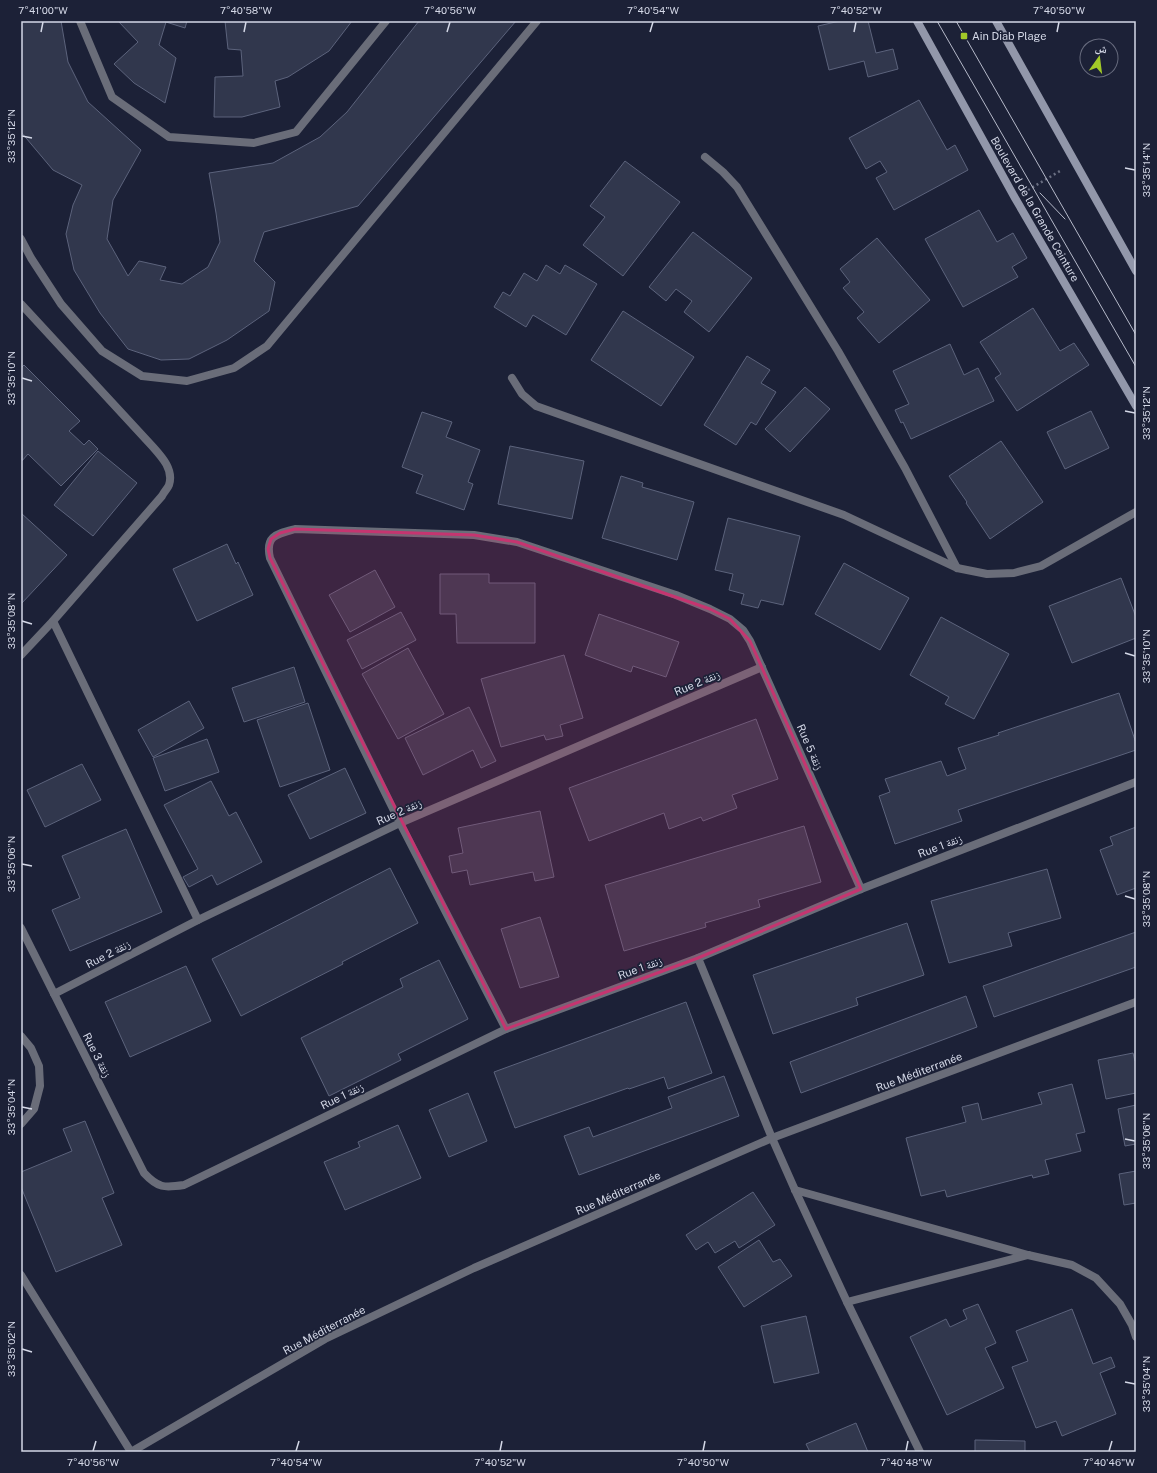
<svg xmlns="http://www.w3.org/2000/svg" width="1157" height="1473" font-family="'Public Sans','Noto Naskh Arabic',sans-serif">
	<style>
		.building { fill: #31374d; stroke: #5c637c }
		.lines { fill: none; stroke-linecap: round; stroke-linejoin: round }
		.path { stroke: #6a6f82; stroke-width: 2.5; stroke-dasharray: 2 3; stroke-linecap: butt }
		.service { stroke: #6a6d79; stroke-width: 8 }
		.minor { stroke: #6a6d79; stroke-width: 8 }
		.secondary { stroke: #9297aa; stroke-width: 8 }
		.tram { stroke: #b6baca; stroke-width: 1 }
		.marked { fill: #c53570; fill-opacity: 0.2; stroke: #c53570; stroke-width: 3; stroke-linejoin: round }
		.ticks { fill: none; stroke: #d4d8e7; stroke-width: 1.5 }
		.poi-dot { fill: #a2c928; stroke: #1c2137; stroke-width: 1.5 }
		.labels { text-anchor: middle; stroke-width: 3.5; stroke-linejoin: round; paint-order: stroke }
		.poi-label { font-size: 11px; fill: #d4d8e7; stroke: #1c2137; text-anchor: start }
		.street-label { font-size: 11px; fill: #d4d8e7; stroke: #1c2137 }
		.neatline { fill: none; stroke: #d4d8e7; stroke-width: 1.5 }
		.ticks-label { font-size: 10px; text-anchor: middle; fill: #d4d8e7 }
	</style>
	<rect width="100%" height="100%" fill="#1c2137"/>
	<g class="building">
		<path d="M21 21H61L68 62 88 102 141 150 113 200 107 239 128 276 139 261 166 267 160 280 182 284 208 267 220 242 216 213 209 173 273 163 320 137 347 112 419 21H516L358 206 264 232 254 261 275 282 269 311 227 340 189 359 161 360 128 349 100 313 74 270 66 234 73 205 82 185 53 170 21 132Z"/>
		<path d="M118 21H187L185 28 166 22 159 45 176 58 165 103 134 83 114 64 138 42Z"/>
		<path d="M225 21H352L329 51 288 77 275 81 280 107 242 117H214L215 77 243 76 241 50 228 49Z"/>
		<path d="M840 21H868L876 53 893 49 898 69 868 77 864 61 829 70 818 26Z"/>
		<path d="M919 100 947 150 955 145 968 170 894 210 876 178 887 172 880 161 866 169 849 138Z"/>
		<path d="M625 161 680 202 623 276 583 245 605 217 590 206Z"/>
		<path d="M979 210 997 242 1013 233 1027 258 1012 267 1018 277 963 307 925 239Z"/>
		<path d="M693 232 752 278 709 332 684 312 692 301 676 289 666 301 649 287Z"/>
		<path d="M877 238 930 300 879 343 857 318 864 312 843 288 850 282 840 269Z"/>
		<path d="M546 265 560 274 565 265 597 284 566 335 533 315 526 327 494 307 503 292 510 296 524 273 537 281Z"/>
		<path d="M1033 308 1060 351 1074 343 1089 365 1017 411 995 378 1001 374 980 342Z"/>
		<path d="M623 311 694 357 661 406 591 360Z"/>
		<path d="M950 344 964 375 978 368 994 401 911 439 903 422 901 423 895 410 909 404 893 371Z"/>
		<path d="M747 356 770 370 761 383 776 392 756 425 751 422 736 445 704 425Z"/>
		<path d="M24 365 80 421 69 431 84 445 89 440 98 449 61 486 28 454 21 462V368Z"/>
		<path d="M805 387 830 409 790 452 765 429Z"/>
		<path d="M1091 411 1109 448 1065 469 1047 432Z"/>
		<path d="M422 412 452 422 446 437 480 450 468 482 473 484 464 510 416 493 423 475 402 467Z"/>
		<path d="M1001 441 1043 502 990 539 966 503 967 502 949 476Z"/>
		<path d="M510 446 584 461 572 519 498 504Z"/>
		<path d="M98 451 137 483 93 536 54 505Z"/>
		<path d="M621 476 643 483 642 487 694 502 677 560 602 538Z"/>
		<path d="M21 513 67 555 21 604Z"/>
		<path d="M728 518 800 536 783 605 761 600 758 608 741 604 744 594 729 590 733 574 715 570Z"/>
		<path d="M227 544 236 564 238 562 253 595 197 621 173 569Z"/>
		<path d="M844 563 909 598 880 650 815 614Z"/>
		<path d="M375 570 395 607 350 632 329 595Z"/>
		<path d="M440 574H489V583H535V643H457L456 614H440Z"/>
		<path d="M1121 578 1136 617V638L1072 663 1049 606Z"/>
		<path d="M401 612 416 640 362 669 347 640Z"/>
		<path d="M599 614 679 642 666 677 633 666 631 672 585 655Z"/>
		<path d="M941 617 1009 654 974 719 945 704 949 697 910 675Z"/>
		<path d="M408 648 444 714 398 739 362 674Z"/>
		<path d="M564 655 583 718 560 725 563 736 546 740 544 735 501 747 481 679Z"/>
		<path d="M294 667 305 702 244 722 232 688Z"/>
		<path d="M1119 693 1136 743V750L958 810 962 821 895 844 879 796 890 792 885 779 941 761 947 776 966 769 958 748 999 735 998 733Z"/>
		<path d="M189 701 204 728 153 757 138 730Z"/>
		<path d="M308 703 330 770 280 787 257 720Z"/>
		<path d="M469 707 496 761 481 768 473 750 423 775 405 738Z"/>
		<path d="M756 719 778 779 732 795 737 808 703 821 701 817 669 829 664 813 589 841 569 788Z"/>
		<path d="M207 739 219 772 165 791 153 758Z"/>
		<path d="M82 764 101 800 45 827 27 790Z"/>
		<path d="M345 768 366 813 310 839 288 795Z"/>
		<path d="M211 781 229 816 236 812 262 862 217 885 212 875 189 887 183 877 198 869 164 805Z"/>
		<path d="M540 811 554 877 535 881 533 872 470 885 467 870 452 873 449 856 463 853 458 828Z"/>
		<path d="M804 826 821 882 758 900 760 907 705 923 706 927 624 951 605 885Z"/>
		<path d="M1136 827V888L1117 895 1100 850 1113 845 1110 837Z"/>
		<path d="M126 829 162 912 70 951 52 910 80 898 62 856Z"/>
		<path d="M390 868 418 923 342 962 343 964 241 1016 212 959Z"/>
		<path d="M1047 869 1061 918 1008 933 1012 946 949 963 931 901Z"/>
		<path d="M540 917 559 977 520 988 501 929Z"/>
		<path d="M907 923 924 975 856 998 858 1005 773 1034 753 975Z"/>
		<path d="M1136 932V967L994 1017 983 986Z"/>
		<path d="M439 960 468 1019 398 1054 401 1060 329 1096 301 1038 403 987 400 979Z"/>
		<path d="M186 966 211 1021 130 1057 105 1002Z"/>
		<path d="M966 996 977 1027 801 1093 790 1062Z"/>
		<path d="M686 1002 712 1073 668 1089 664 1077 629 1089 628 1088 515 1128 494 1072Z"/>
		<path d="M1133 1053 1135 1061H1136V1093L1106 1099 1098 1060Z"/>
		<path d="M724 1076 739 1116 579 1175 564 1136 589 1127 593 1137 672 1108 668 1097Z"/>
		<path d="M1072 1084 1085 1132 1076 1134 1081 1151 1045 1160 1049 1174 1033 1178 1032 1175 947 1197 945 1190 921 1196 906 1138 966 1122 962 1107 978 1103 982 1120 1042 1104 1038 1093Z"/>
		<path d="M468 1093 487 1141 449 1157 429 1110Z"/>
		<path d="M1136 1105V1144L1125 1146 1118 1109Z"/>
		<path d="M85 1121 114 1193 102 1198 122 1245 56 1272 21 1187V1172L72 1151 63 1129Z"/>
		<path d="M398 1125 421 1178 345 1210 324 1162 360 1147 358 1142Z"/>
		<path d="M1136 1171V1203L1124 1205 1119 1174Z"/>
		<path d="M753 1192 775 1225 739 1248 735 1241 715 1253 708 1242 696 1250 686 1235Z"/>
		<path d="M759 1240 773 1262 780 1259 792 1276 744 1307 718 1267Z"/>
		<path d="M978 1304 996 1343 985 1348 1004 1388 947 1415 910 1337 946 1319 950 1327 967 1319 963 1310Z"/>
		<path d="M1072 1309 1093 1364 1111 1357 1115 1367 1100 1373 1116 1414 1062 1436 1056 1421 1036 1428 1012 1367 1028 1361 1016 1331Z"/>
		<path d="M806 1316 819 1373 774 1383 761 1326Z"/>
		<path d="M856 1423 868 1452H810L806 1444Z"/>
		<path d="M975 1440 1025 1441V1452H975Z"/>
	</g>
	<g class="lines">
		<path class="path" d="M1028 190 1060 171"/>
		<path class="service" d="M21 239 31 258 61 304 102 351 142 376 187 381 234 368 267 346 537 21"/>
		<g class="minor">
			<path d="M80 21 112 97 169 137 254 143 296 132 386 21"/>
			<path d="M705 157 723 172 737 187 838 351 905 468 957 568"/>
			<path d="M21 304 153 447C162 457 174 470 169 485 168 488 164 492 162 496L53 621 21 655"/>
			<path d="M512 378 522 394 536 406 844 515 957 568 987 574 1014 573 1041 566 1136 512"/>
			<path d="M53 621 198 920"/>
			<path d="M21 928 144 1173C158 1188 164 1188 184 1185L506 1029 698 958 861 889 1136 782"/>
			<path d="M698 958 772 1138 795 1190 847 1302 920 1452"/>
			<path d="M54 994 198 920 400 823 762 667"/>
			<path d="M506 1029 400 823 270 558C265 536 276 534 295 529L474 535 517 542 676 595 710 609 730 619 743 630 750 641 861 889"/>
			<path d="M21 1036 31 1048 39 1066 40 1086 34 1109 21 1124"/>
			<path d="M795 1190 1028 1255 1072 1265 1096 1278 1120 1304 1132 1325 1136 1337"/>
			<path d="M21 1275 131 1452"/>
			<path d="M847 1302 1028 1255"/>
			<path d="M131 1452 325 1339 474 1268 772 1138 1136 1002"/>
		</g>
		<g class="secondary">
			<path d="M917 21 1015 198 1136 406"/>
			<path d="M996 21 1136 271"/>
		</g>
		<g class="tram">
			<path d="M937 21 1136 367"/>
			<path d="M956 21 1136 335"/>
			<path d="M1040 193 1065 219"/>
		</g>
	</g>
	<path class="marked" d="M295 529 474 535 517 542 710 609 730 619 750 641 861 889 698 958 506 1029 270 558 268 549 271 539 280 533Z"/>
	<path class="ticks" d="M41 32 43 22M244 32 246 22M447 32 450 22M650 32 653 22M854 32 856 22M1057 32 1059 22M22 136 32 138M1125 168 1135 170M22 378 32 381M1125 411 1135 413M22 621 32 624M1125 653 1135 656M22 864 32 866M1125 896 1135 899M22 1107 32 1109M1125 1139 1135 1141M22 1349 32 1352M1125 1382 1135 1384M93 1451 96 1441M296 1451 299 1441M500 1451 502 1441M703 1451 705 1441M906 1451 908 1441M1109 1451 1112 1441"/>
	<rect class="poi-dot" x="960" y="32" width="8" height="8" rx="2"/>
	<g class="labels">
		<g class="poi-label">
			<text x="972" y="40">Ain Diab Plage</text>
		</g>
		<g class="street-label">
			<text transform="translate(1035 209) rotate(60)" y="4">Boulevard de la Grande Ceinture</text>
			<text transform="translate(697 683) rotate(-23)" y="4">Rue 2 زنقة</text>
			<text transform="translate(810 747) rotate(66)" y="4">Rue 5 زنقة</text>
			<text transform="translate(399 812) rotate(-24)" y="4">Rue 2 زنقة</text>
			<text transform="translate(940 846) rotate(-21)" y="4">Rue 1 زنقة</text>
			<text transform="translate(108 954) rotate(-27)" y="4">Rue 2 زنقة</text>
			<text transform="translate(640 968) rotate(-20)" y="4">Rue 1 زنقة</text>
			<text transform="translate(97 1055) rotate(63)" y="4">Rue 3 زنقة</text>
			<text transform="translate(919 1072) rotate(-21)" y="4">Rue Méditerranée</text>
			<text transform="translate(342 1096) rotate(-26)" y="4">Rue 1 زنقة</text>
			<text transform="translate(618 1193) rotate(-24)" y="4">Rue Méditerranée</text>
			<text transform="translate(324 1330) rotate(-28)" y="4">Rue Méditerranée</text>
		</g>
	</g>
	<rect width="1157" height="1473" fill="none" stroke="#1c2137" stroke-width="44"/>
	<g transform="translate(1099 58) rotate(14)"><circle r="19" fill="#1c2137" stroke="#666a7d"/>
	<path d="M0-3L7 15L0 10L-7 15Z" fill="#a2c928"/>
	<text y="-6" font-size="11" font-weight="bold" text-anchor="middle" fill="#d4d8e7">ش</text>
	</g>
	<rect x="22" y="22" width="1113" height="1429" class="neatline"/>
	<g class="ticks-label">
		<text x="43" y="14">7°41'00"W</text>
		<text x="246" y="14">7°40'58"W</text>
		<text x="450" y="14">7°40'56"W</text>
		<text x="653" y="14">7°40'54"W</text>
		<text x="856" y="14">7°40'52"W</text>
		<text x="1059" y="14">7°40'50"W</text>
		<text transform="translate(11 136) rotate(-90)" y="4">33°35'12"N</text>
		<text transform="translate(1146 170) rotate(-90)" y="4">33°35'14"N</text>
		<text transform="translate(11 378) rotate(-90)" y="4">33°35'10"N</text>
		<text transform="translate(1146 413) rotate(-90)" y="4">33°35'12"N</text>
		<text transform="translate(11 621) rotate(-90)" y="4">33°35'08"N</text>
		<text transform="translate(1146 656) rotate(-90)" y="4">33°35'10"N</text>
		<text transform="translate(11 864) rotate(-90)" y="4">33°35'06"N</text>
		<text transform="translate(1146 899) rotate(-90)" y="4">33°35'08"N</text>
		<text transform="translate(11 1107) rotate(-90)" y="4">33°35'04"N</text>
		<text transform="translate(1146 1141) rotate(-90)" y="4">33°35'06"N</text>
		<text transform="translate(11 1349) rotate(-90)" y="4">33°35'02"N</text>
		<text transform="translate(1146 1384) rotate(-90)" y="4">33°35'04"N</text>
		<text x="93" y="1466">7°40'56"W</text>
		<text x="296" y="1466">7°40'54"W</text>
		<text x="500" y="1466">7°40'52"W</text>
		<text x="703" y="1466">7°40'50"W</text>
		<text x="906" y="1466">7°40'48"W</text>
		<text x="1109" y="1466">7°40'46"W</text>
	</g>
</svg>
